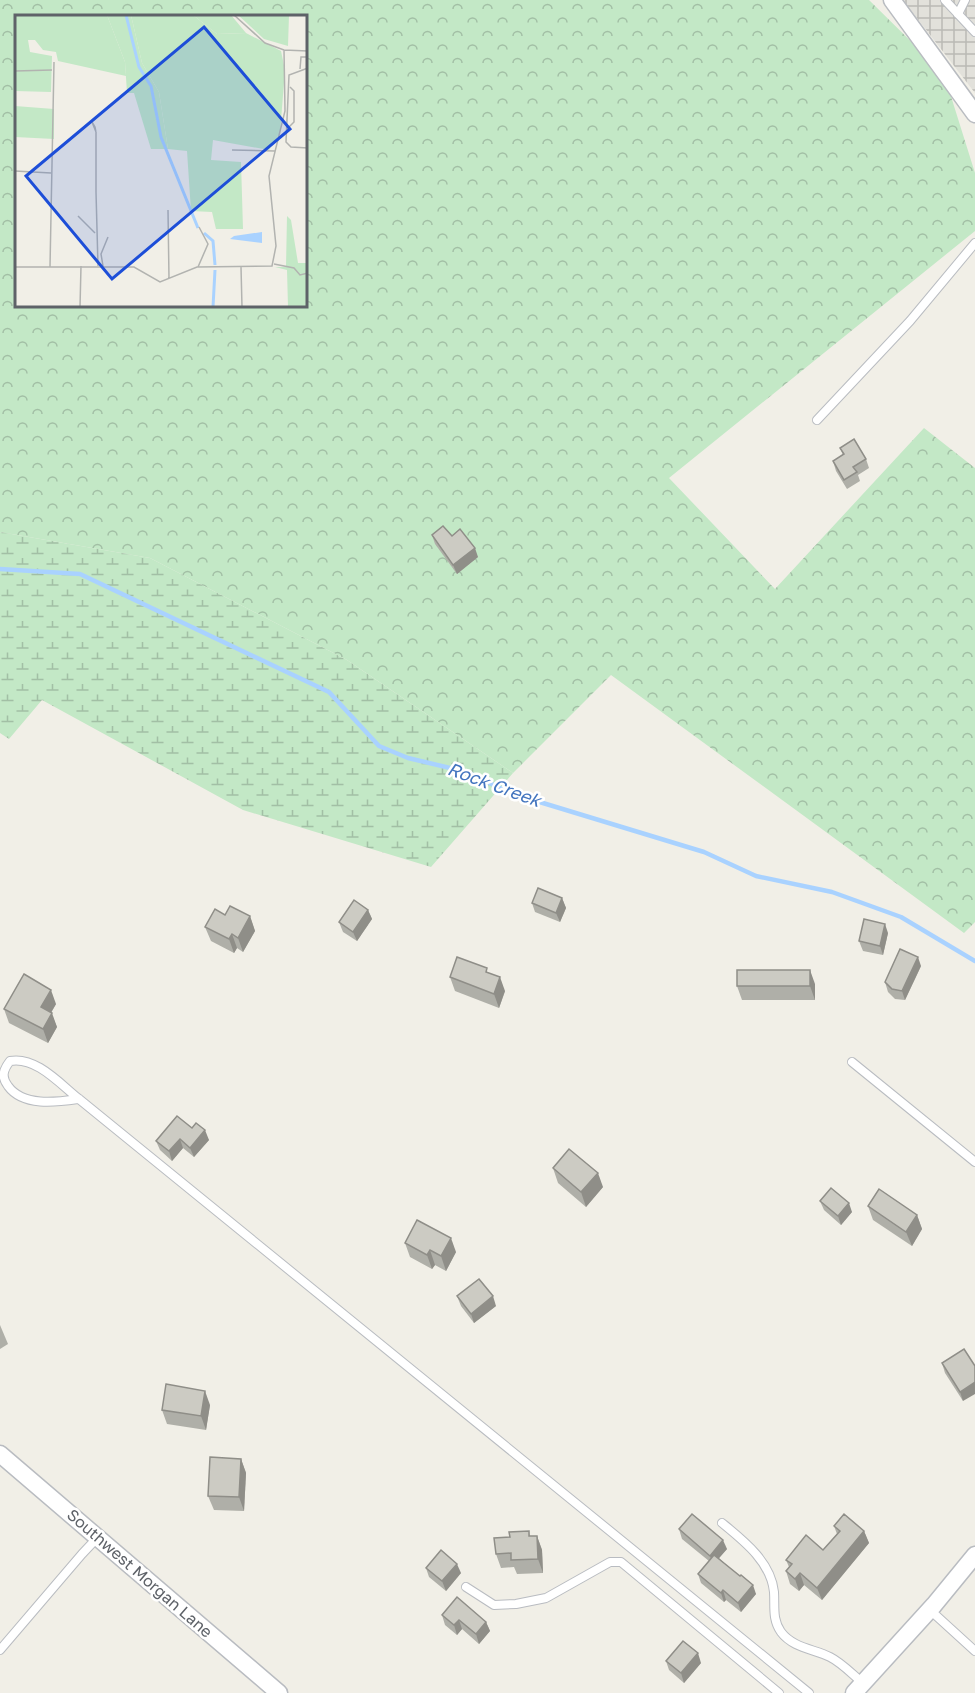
<svg xmlns="http://www.w3.org/2000/svg" width="975" height="1693" font-family="'Golos Text',sans-serif">
	<style>
		.industrial { fill: url(#industrial-grid) }
		.forest { fill: url(#forest-crowns); fill-rule: evenodd }
		.wetland { fill: url(#wetland-marsh) }
		.lines { fill: none; stroke-linecap: round; stroke-linejoin: round }
		.stream { stroke: #a9d2ff; stroke-width: 4.5 }
		.lane-casing { stroke: #b9bcc1; stroke-width: 10 }
		.street-casing { stroke: #b9bcc1; stroke-width: 19 }
		.lane { stroke: #fff; stroke-width: 8 }
		.street { stroke: #fff; stroke-width: 16 }
		.wall { fill: #afafa8 }
		.shaded-wall { fill: #8f8e88 }
		.building { fill: #cccbc3; stroke: #8f8e88; stroke-width: 1.5 }
		.labels { text-anchor: middle; stroke-width: 5; stroke-linejoin: round; paint-order: stroke }
		.street-label { font-size: 16px; fill: #5e6268; stroke: #fff }
		.water-label { font-size: 18px; font-style: italic; fill: #4375bf; stroke: #fff }
		.inset-river { fill: none; stroke: #a9d2ff; stroke-width: 3 }
		.inset-road { fill: none; stroke: #b2b3b0; stroke-width: 1.5 }
		.view { fill: #1d4ed8; fill-opacity: 0.15; stroke: #1d4ed8; stroke-width: 3 }
		.inset-edge { fill: none; stroke: #5e6268; stroke-width: 3 }
	</style>
	<defs>
		<pattern id="industrial-grid" width="8" height="8" patternUnits="userSpaceOnUse" patternTransform="scale(1.5)"><rect width="8" height="8" fill="#e2e1db"/><path d="M0 4h8M4 0v8" fill="none" stroke="#babab5"/></pattern>
		<pattern id="forest-crowns" width="20" height="18" patternUnits="userSpaceOnUse" patternTransform="scale(1.5)"><rect width="20" height="18" fill="#c3e8c6"/><path d="M2 6a3 3 0 1 1 6 0M12 15a3 3 0 1 1 6 0" fill="none" stroke="#a2bfa5"/></pattern>
		<pattern id="wetland-marsh" width="20" height="14" patternUnits="userSpaceOnUse" patternTransform="scale(1.5)"><rect width="20" height="14" fill="#c3e8c6"/><path d="M1 5h8M5 5V1M11 12h8M15 12V8" fill="none" stroke="#a2bfa5"/></pattern>
	</defs>
	<rect width="100%" height="100%" fill="#f1efe7"/>
	<path class="industrial" d="M903 0H975V93Z"/>
	<path class="forest" d="M0 0H869L944 74 975 173V231L669 478 775 589 924 428 975 468V922L964 933 611 675 513 773 347 660 150 558 0 532ZM16 16H306V306H16Z"/>
	<path class="wetland" d="M0 532 150 558 347 660 513 773 431 867 243 810 42 700 9 739 0 733Z"/>
	<g class="lines">
		<path class="stream" d="M0 569 80 574 329 692 379 746 408 758 467 772 510 793 704 852 756 876 832 892 901 917 975 961"/>
		<g class="lane-casing">
			<g id="lane">
				<path d="M945 0 975 32"/>
				<path d="M958 14 965 0"/>
				<path d="M817 420 910 321 975 243"/>
				<path d="M852 1062 975 1162"/>
				<path d="M79 1099C57 1102 23 1107 8 1086 1 1077 3 1070 10 1061 36 1056 60 1084 79 1099L809 1693"/>
				<path d="M722 1523C744 1541 771 1562 774 1592 775 1607 772 1619 781 1632 793 1648 814 1649 830 1657 842 1663 853 1675 863 1683"/>
				<path d="M466 1587 494 1605 516 1604 546 1598 610 1562H621L779 1693"/>
				<path d="M930 1610 975 1651"/>
				<path d="M0 1650 82 1554 98 1537"/>
			</g>
		</g>
		<g class="street-casing">
			<g id="street">
				<path d="M892 0 975 114"/>
				<path d="M0 1454 279 1693"/>
				<path d="M854 1693 934 1605 975 1555"/>
			</g>
		</g>
		<use href="#lane" class="lane"/>
		<use href="#street" class="street"/>
	</g>
	<g class="wall">
		<path d="M840 448 866 459 869 468 858 475 860 481 847 489 836 471 833 461 843 455Z"/>
		<path d="M432 535 452 536 478 557 457 574 435 544Z"/>
		<path d="M562 898 566 908 560 922 535 912 532 903Z"/>
		<path d="M368 910 372 919 357 941 343 932 339 922Z"/>
		<path d="M225 915 250 916 255 931 243 952 237 948 234 953 211 941 205 927Z"/>
		<path d="M888 933 883 955 863 951 859 941Z"/>
		<path d="M921 966 905 1000 895 999 888 992 885 982Z"/>
		<path d="M450 977 505 991 499 1008 455 991Z"/>
		<path d="M815 984V1000H742L737 986Z"/>
		<path d="M56 1004 51 1013 57 1027 48 1043 9 1023 4 1009Z"/>
		<path d="M192 1128 209 1140 194 1157 183 1148 172 1161 160 1150 156 1141Z"/>
		<path d="M553 1168 603 1187 586 1207 558 1183Z"/>
		<path d="M820 1201 852 1212 841 1225 824 1210Z"/>
		<path d="M868 1206 917 1215 922 1229 912 1246 873 1220Z"/>
		<path d="M405 1243 456 1252 446 1271 435 1265 432 1269 410 1257Z"/>
		<path d="M457 1296 496 1306 474 1323 461 1306Z"/>
		<path d="M0 1325 8 1344 0 1349Z"/>
		<path d="M964 1349 963 1401 945 1373 942 1363Z"/>
		<path d="M210 1405 206 1430 167 1424 162 1410Z"/>
		<path d="M241 1459 246 1473 244 1511 214 1510 208 1496Z"/>
		<path d="M834 1526 864 1531 869 1543 822 1600 804 1585 799 1591 790 1584 786 1571 789 1567 786 1560 823 1550 837 1534Z"/>
		<path d="M679 1529 727 1549 719 1558 756 1594 741 1612 726 1600 724 1602 701 1583 698 1574 709 1561 682 1539Z"/>
		<path d="M529 1531 530 1536H537L542 1550 543 1573 517 1574 514 1567 501 1568 496 1554 510 1537Z"/>
		<path d="M426 1568 461 1573 446 1591 429 1577Z"/>
		<path d="M442 1615 486 1622 490 1631 479 1644 462 1629 457 1635 445 1625Z"/>
		<path d="M666 1661 701 1663 684 1683 669 1670Z"/>
	</g>
	<g class="shaded-wall">
		<path d="M475 548 478 557 457 574 453 565Z"/>
		<path d="M562 898 566 908 560 922 556 913Z"/>
		<path d="M368 910 372 919 357 941 353 932Z"/>
		<path d="M250 916 255 931 243 952 238 938Z"/>
		<path d="M885 924 888 933 883 955 880 946Z"/>
		<path d="M232 934 237 948 234 953 229 939Z"/>
		<path d="M918 957 921 966 905 1000 902 991Z"/>
		<path d="M810 970 815 984V1000L810 986Z"/>
		<path d="M500 977 505 991 499 1008 494 994Z"/>
		<path d="M51 990 56 1004 46 1021 41 1007Z"/>
		<path d="M52 1013 57 1027 48 1043 43 1029Z"/>
		<path d="M205 1130 209 1140 194 1157 190 1148Z"/>
		<path d="M180 1139 183 1148 172 1161 169 1151Z"/>
		<path d="M598 1173 603 1187 586 1207 581 1192Z"/>
		<path d="M849 1203 852 1212 841 1225 838 1216Z"/>
		<path d="M917 1215 922 1229 912 1246 906 1232Z"/>
		<path d="M451 1238 456 1252 446 1271 441 1256Z"/>
		<path d="M430 1250 435 1265 432 1269 427 1255Z"/>
		<path d="M493 1296 496 1306 474 1323 471 1314Z"/>
		<path d="M975 1382V1394L963 1401 960 1392Z"/>
		<path d="M205 1391 210 1405 206 1430 201 1416Z"/>
		<path d="M241 1459 246 1473 244 1511 239 1497Z"/>
		<path d="M864 1531 869 1543 822 1600 817 1588Z"/>
		<path d="M537 1536 542 1550 543 1573 538 1559Z"/>
		<path d="M723 1540 727 1549 713 1565 710 1556Z"/>
		<path d="M457 1564 461 1573 446 1591 442 1581Z"/>
		<path d="M800 1573 804 1585 799 1591 795 1579Z"/>
		<path d="M753 1585 756 1594 741 1612 738 1603Z"/>
		<path d="M723 1590 726 1600 724 1602 721 1593Z"/>
		<path d="M459 1620 462 1629 457 1635 454 1625Z"/>
		<path d="M486 1622 490 1631 479 1644 476 1634Z"/>
		<path d="M698 1653 701 1663 684 1683 681 1673Z"/>
	</g>
	<g class="building">
		<path d="M854 439 866 459 853 467 857 472 844 480 833 461 844 454 840 448Z"/>
		<path d="M443 526 452 536 460 529 475 548 453 565 432 535Z"/>
		<path d="M538 888 562 898 556 913 532 903Z"/>
		<path d="M354 900 368 910 353 932 339 922Z"/>
		<path d="M230 906 250 916 238 938 232 934 229 939 205 927 215 909 225 915Z"/>
		<path d="M864 919 885 924 880 946 859 941Z"/>
		<path d="M900 949 918 957 902 991 892 989 885 982Z"/>
		<path d="M457 957 487 968 486 972 500 977 494 994 450 977Z"/>
		<rect x="737" y="970" width="73" height="16"/>
		<path d="M24 974 51 990 41 1007 52 1013 43 1029 4 1009Z"/>
		<path d="M177 1116 192 1128 196 1123 205 1130 190 1148 180 1139 169 1151 156 1141Z"/>
		<path d="M569 1149 598 1173 581 1192 553 1168Z"/>
		<path d="M831 1188 849 1203 838 1216 820 1201Z"/>
		<path d="M879 1189 917 1215 906 1232 868 1206Z"/>
		<path d="M417 1220 451 1238 441 1256 430 1250 427 1255 405 1243Z"/>
		<path d="M479 1279 493 1296 471 1314 457 1296Z"/>
		<path d="M964 1349 975 1366V1382L960 1392 942 1363Z"/>
		<path d="M166 1384 205 1391 201 1416 162 1410Z"/>
		<path d="M210 1457 241 1459 239 1497 208 1496Z"/>
		<path d="M692 1514 723 1540 710 1556 679 1529Z"/>
		<path d="M844 1514 864 1531 817 1588 800 1573 795 1579 786 1571 792 1564 786 1560 806 1535 823 1550 840 1531 834 1526Z"/>
		<path d="M529 1531V1536H537L538 1559 511 1560V1553L496 1554 494 1538 510 1537 509 1532Z"/>
		<path d="M441 1550 457 1564 442 1581 426 1568Z"/>
		<path d="M714 1555 740 1576 741 1575 753 1585 738 1603 723 1590 721 1593 698 1574Z"/>
		<path d="M457 1597 486 1622 476 1634 459 1620 454 1625 442 1615Z"/>
		<path d="M683 1641 698 1653 681 1673 666 1661Z"/>
	</g>
	<g class="labels">
		<g class="street-label">
			<text transform="translate(140 1573) rotate(41)" y="6">Southwest Morgan Lane</text>
		</g>
		<g class="water-label">
			<text transform="translate(494 785) rotate(20)" y="6">Rock Creek</text>
		</g>
	</g>
	<g transform="translate(15 15)">
		<rect width="292" height="292" fill="#f1efe7"/>
		<path d="M178 0H216L231 18 202 19Z" fill="#c3e8c6"/>
		<path d="M0 0H92L110 47 111 61 43 46 41 37 28 35 20 25H13L15 37 37 41 36 77 0 76ZM116 0H178L202 19 231 18 266 36 270 55 265 118 254 135 198 125 196 145 226 147 228 214H201L197 197 176 196 172 136 153 134 144 77 127 48ZM223 0H274L273 31 249 24ZM0 91 39 94V124L0 122ZM272 201 276 205 283 248H292V292L271 252Z" fill="#c3e8c6"/>
		<path d="M92 0H116L127 48 144 77 153 134H136L119 78H112L110 47Z" fill="#c3e8c6"/>
		<path d="M260 252H292V292H273L272 255Z" fill="#c3e8c6"/>
		<path d="M247 217V228L215 224 219 221Z" fill="#a9d2ff"/>
		<path class="inset-river" d="M111 0 124 52 136 71 146 122 183 213M189 218 198 226 200 250M198 292 200 255"/>
		<path class="inset-road" d="M219 0 250 28 269 35 293 36M293 53 274 60 271 127 276 132 293 133M285 54 286 42H293M0 56 37 55M272 114 279 107V76L275 72M81 117 77 107 80 112 81 117V177L83 251M217 135 260 136M0 156 36 158M153 195 154 264M63 201 80 218M259 249 279 253 285 260 293 258M88 251 86 239 93 222M0 252H119L145 267 182 252 257 251 261 231 254 161 270 96 269 35M35 252 39 47M183 252 193 229 184 212M226 252 227 292M65 292 66 251"/>
		<path class="view" d="M189 12 275 114 97 264 11 161Z"/>
		<rect width="292" height="292" class="inset-edge"/>
	</g>
</svg>
